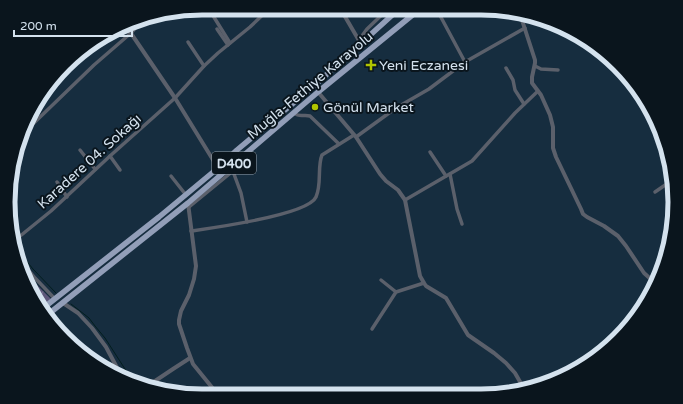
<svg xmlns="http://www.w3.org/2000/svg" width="683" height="404" font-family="'Varela Round',sans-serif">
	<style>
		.forest { fill: url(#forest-crowns) }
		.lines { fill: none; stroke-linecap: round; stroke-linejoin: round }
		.stream { stroke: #021e1e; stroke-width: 1 }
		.minor { stroke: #5b606b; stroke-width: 3.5 }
		.tertiary { stroke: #5b606b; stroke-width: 4 }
		.trunk { stroke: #929eb8; stroke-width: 5.5 }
		.poi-dot { fill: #b1c500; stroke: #0a151d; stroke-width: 1.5 }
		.labels { text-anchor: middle; stroke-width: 4; stroke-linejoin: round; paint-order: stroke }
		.shield { fill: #0a151d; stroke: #97a4af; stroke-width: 1 }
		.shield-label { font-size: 13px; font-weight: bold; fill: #d4e2ee }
		.poi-label { font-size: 14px; fill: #d4e2ee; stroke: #0a151d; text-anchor: start }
		.street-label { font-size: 14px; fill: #d4e2ee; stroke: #0a151d }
		.rim { fill: none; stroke: #d4e2ee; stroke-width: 5 }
	</style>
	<defs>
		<pattern id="forest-crowns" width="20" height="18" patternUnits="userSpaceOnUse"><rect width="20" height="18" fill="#5d577a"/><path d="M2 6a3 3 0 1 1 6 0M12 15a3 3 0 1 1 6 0" fill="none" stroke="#736f8d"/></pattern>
	</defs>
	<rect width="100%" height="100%" fill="#162d3f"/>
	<path class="forest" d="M35 283 51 299 41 307 29 284Z"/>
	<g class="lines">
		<g class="stream">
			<path d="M15 247 33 269 56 293"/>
			<path d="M71 304 89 318 95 326 105 338 125 369 138 385"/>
		</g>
		<g class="minor">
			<path d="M436 8 465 62"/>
			<path d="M212 14 230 43"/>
			<path d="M217 29 228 45"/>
			<path d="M359 40 367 29 389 8"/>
			<path d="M188 42 204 66"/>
			<path d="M535 66 541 69 558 70"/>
			<path d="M506 68 513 80 515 90 524 104"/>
			<path d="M633 93 636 87"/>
			<path d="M294 113C300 118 303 114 310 116L339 144"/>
			<path d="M22 134 36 121 94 65 131 33 145 17"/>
			<path d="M356 137 396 108 429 89 465 62 525 28"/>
			<path d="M80 150 95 169"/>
			<path d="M430 152 446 176"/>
			<path d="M110 156 120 170"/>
			<path d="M231 166 241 193 247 222"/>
			<path d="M450 174 457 209 462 224"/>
			<path d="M171 176 186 195"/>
			<path d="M57 182 67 197"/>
			<path d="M655 192 671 181"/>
			<path d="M405 200 472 161 515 113 538 91"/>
			<path d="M189 207 233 171"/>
			<path d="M191 231C212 228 308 215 316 197 322 184 317 167 322 155L354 135"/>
			<path d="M14 241 51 211 110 156 175 98 204 66 218 53 250 27 270 8"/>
			<path d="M17 256 35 278 55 299"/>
			<path d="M381 280 396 292"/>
			<path d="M372 329 396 292 424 283"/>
		</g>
		<g class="tertiary">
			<path d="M340 8 361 44"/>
			<path d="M520 14 535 60V63L532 77V83L541 95 550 115 553 127V148L556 157 581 209 583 214 587 217 604 226 618 236 626 246 644 273 654 282"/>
			<path d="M126 26 175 98 218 168"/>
			<path d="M318 92 356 137 380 174 386 181 398 190 405 200 420 276 424 283 426 286 446 298 468 335 494 353 506 363 515 373 523 387"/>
			<path d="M188 203 196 266 194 279 189 295 181 311 179 320V324L187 348 193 364 219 396"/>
			<path d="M63 303 78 313 92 328 106 347 122 377"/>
			<path d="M146 387 173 369 190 358"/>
		</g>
		<g class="trunk">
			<path d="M42 309 159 217 218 168 237 150 315 85 400 8"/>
			<path d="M46 316 188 203 318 92 421 8"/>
		</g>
	</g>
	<g class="poi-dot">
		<path d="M369 59h4v4h4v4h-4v4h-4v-4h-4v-4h4z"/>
		<circle cx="315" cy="107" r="4"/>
	</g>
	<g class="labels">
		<rect class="shield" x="212" y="152" width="44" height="22" rx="3"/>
		<g class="shield-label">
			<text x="234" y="168">D400</text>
		</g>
		<g class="poi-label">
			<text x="379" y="70">Yeni Eczanesi</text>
			<text x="323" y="112">Gönül Market</text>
		</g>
		<g class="street-label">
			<text transform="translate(310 85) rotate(-40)" y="5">Muğla-Fethiye Karayolu</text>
			<text transform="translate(89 161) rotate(-42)" y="5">Karadere 04. Sokağı</text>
		</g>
	</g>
	<path d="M0 0H683V404H0ZM202 15H481A187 187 0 0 1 668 202V202A187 187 0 0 1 481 389H202A187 187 0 0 1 15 202V202A187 187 0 0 1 202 15Z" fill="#0a151d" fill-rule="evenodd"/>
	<path class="rim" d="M202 15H481A187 187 0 0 1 668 202V202A187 187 0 0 1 481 389H202A187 187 0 0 1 15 202V202A187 187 0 0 1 202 15Z"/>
	<path d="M14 30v6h118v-6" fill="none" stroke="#d4e2ee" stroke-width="2"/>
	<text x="20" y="30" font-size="12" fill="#d4e2ee" stroke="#0a151d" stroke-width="3" paint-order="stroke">200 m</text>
</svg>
